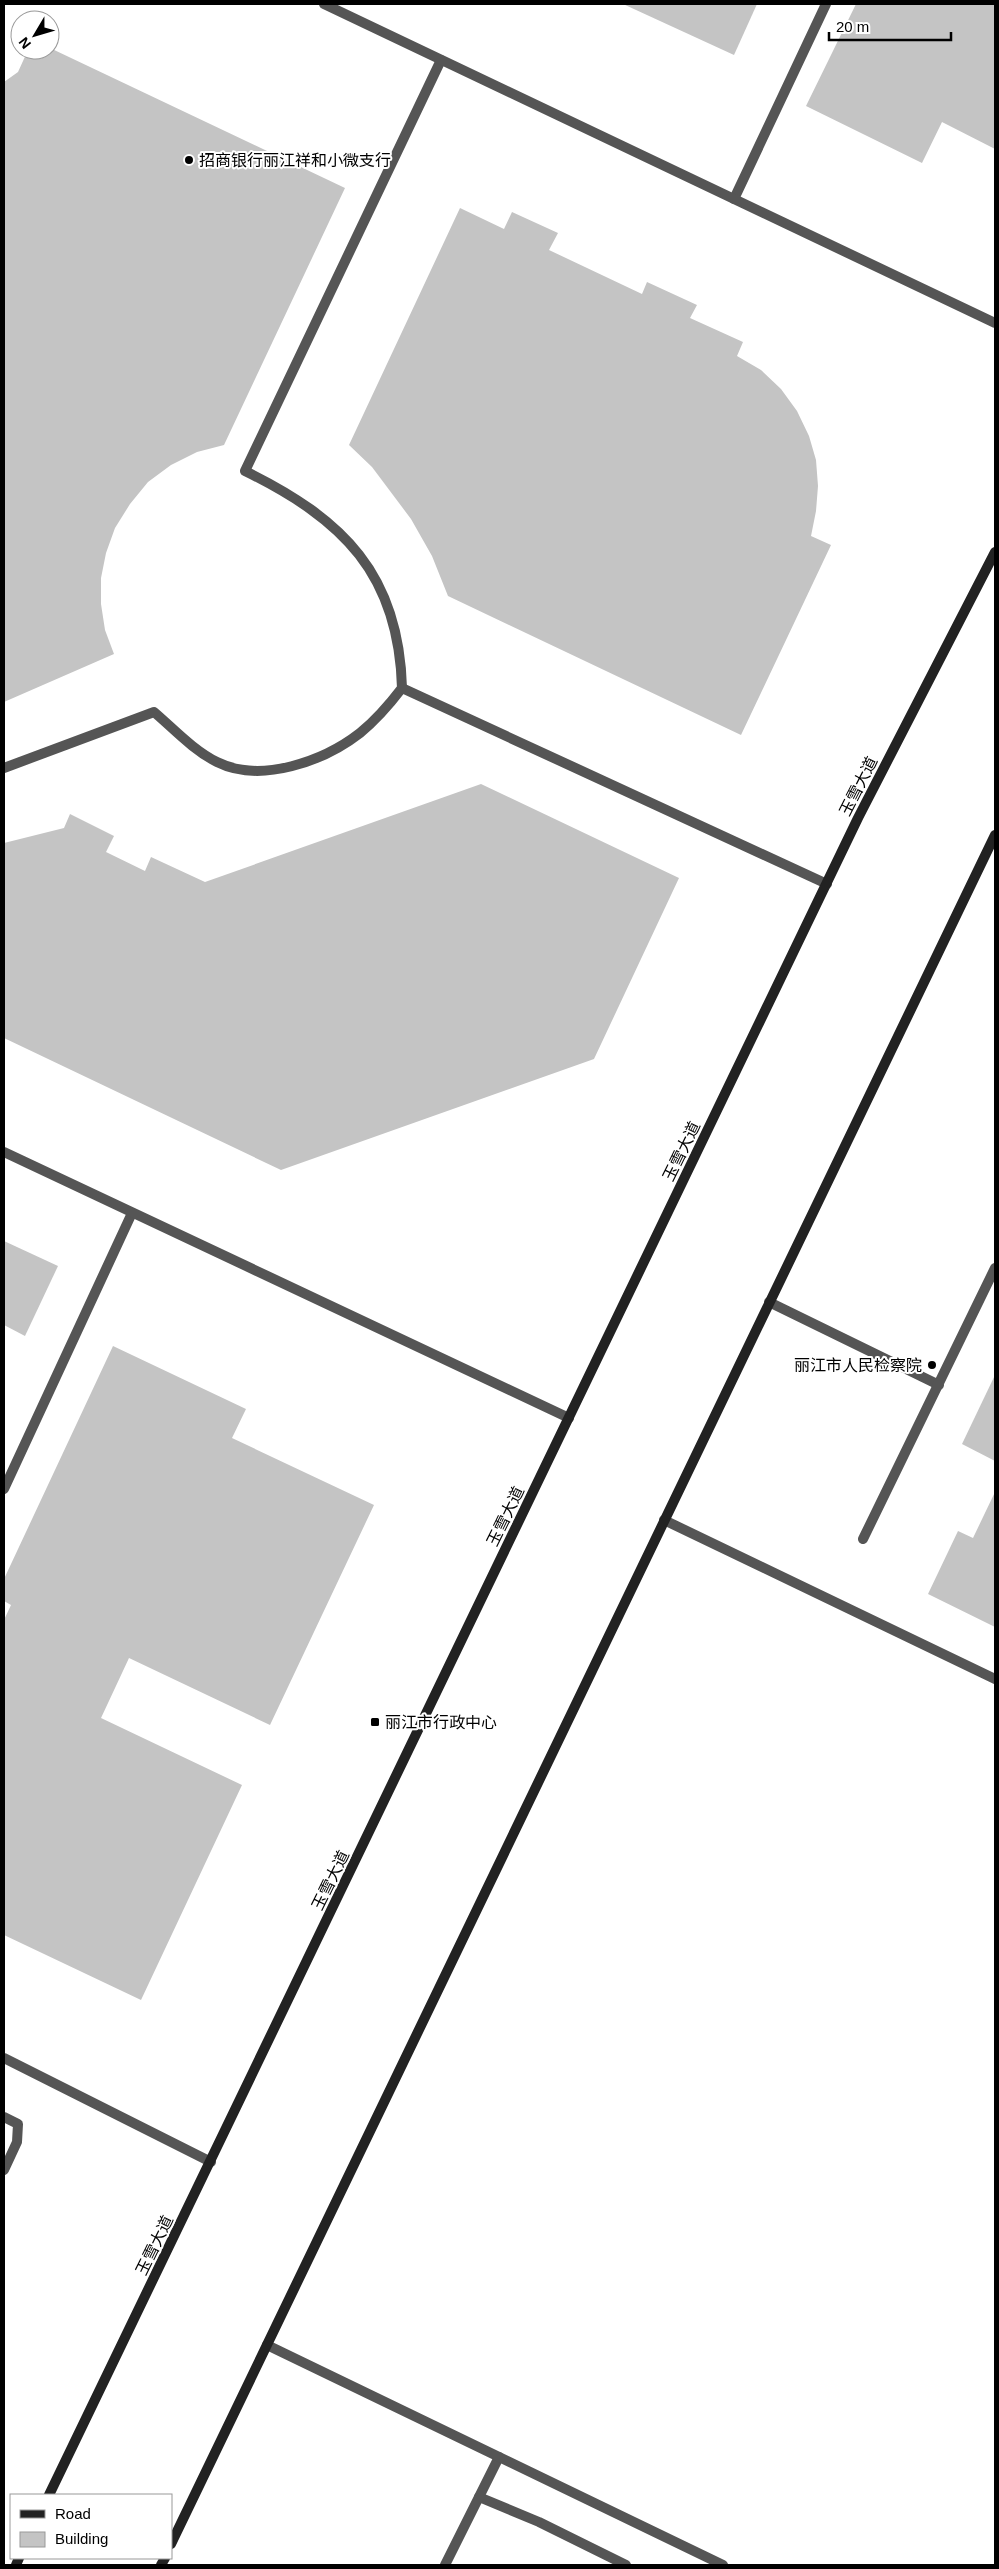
<svg xmlns="http://www.w3.org/2000/svg" width="999" height="2569" font-family="Arial,'Noto Sans SC',sans-serif">
	<style>
		.building { fill: #c4c4c4 }
		.lines { fill: none; stroke-linecap: round; stroke-linejoin: round }
		.lane { stroke: #555; stroke-width: 10 }
		.street { stroke: #555; stroke-width: 10 }
		.secondary { stroke: #222; stroke-width: 10 }
		.poi-dot { fill: #000; stroke: #fff; stroke-width: 2 }
		.labels { text-anchor: middle; stroke-width: 4; stroke-linejoin: round; paint-order: stroke }
		.poi-label { font-size: 16px; fill: #000; stroke: #fff; text-anchor: start }
		.street-label { font-size: 16px; fill: #000; stroke: #fff }
	</style>
	<rect width="100%" height="100%" fill="#fff"/>
	<g class="building">
		<path d="M623 4H757L734 55Z"/>
		<path d="M856 4H995V149L942 122 922 163 806 106Z"/>
		<path d="M50 48 345 188 224 445 197 452 171 465 148 482 130 504 115 528 106 553 101 578V604L105 630 114 654 4 702V82L18 72 28 50H50Z"/>
		<path d="M460 208 504 229 512 212 558 233 549 250 642 294 647 282 697 305 690 318 743 342 737 356 761 370 781 389 797 411 809 436 816 460 818 486 816 511 811 536 831 545 741 735 448 596 432 556 411 519 372 467 349 445Z"/>
		<path d="M481 784 679 878 594 1059 281 1170 4 1038V843L64 828 70 814 114 836 106 852 145 871 151 857 205 882Z"/>
		<path d="M4 1241 58 1266 25 1336 4 1325Z"/>
		<path d="M113 1346 246 1409 232 1438 374 1505 270 1725 129 1658 101 1718 242 1785 141 2000 4 1935V1620L11 1605 4 1601V1579Z"/>
		<path d="M995 1375V1461L962 1444Z"/>
		<path d="M995 1492V1627L928 1594 958 1531 973 1538Z"/>
	</g>
	<g class="lines">
		<g class="lane">
			<path d="M734 199 826 4"/>
			<path d="M402 688 827 884"/>
			<path d="M4 768 154 712C174 729 193 750 217 762 261 784 324 761 360 733 376 720 389 705 402 688 399 574 343 519 245 471L441 60"/>
			<path d="M769 1302 939 1385"/>
			<path d="M4 1489 132 1213"/>
			<path d="M863 1539 995 1268"/>
			<path d="M4 2058 211 2162"/>
			<path d="M4 2117 18 2124 17 2142 4 2170"/>
			<path d="M479 2497 539 2522 626 2565"/>
			<path d="M445 2565 499 2457"/>
		</g>
		<g class="street">
			<path d="M324 4 995 323"/>
			<path d="M4 1152 569 1418"/>
			<path d="M664 1520 995 1679"/>
			<path d="M267 2345 723 2565"/>
		</g>
		<g class="secondary">
			<path d="M49 2495 858 818 995 552"/>
			<path d="M171 2544 995 835"/>
			<path d="M16 2565 19 2558"/>
			<path d="M161 2565 165 2558"/>
		</g>
	</g>
	<g class="poi-dot">
		<circle cx="189" cy="160" r="5"/>
		<circle cx="932" cy="1365" r="5"/>
		<rect x="370" y="1717" width="10" height="10" rx="2.5"/>
	</g>
	<g class="labels">
		<g class="poi-label">
			<text x="199" y="166">招商银行丽江祥和小微支行</text>
			<text x="922" y="1371" text-anchor="end">丽江市人民检察院</text>
			<text x="385" y="1728">丽江市行政中心</text>
		</g>
		<g class="street-label">
			<text transform="translate(858 786) rotate(-63)" y="6">玉雪大道</text>
			<text transform="translate(681 1151) rotate(-64)" y="6">玉雪大道</text>
			<text transform="translate(505 1516) rotate(-64)" y="6">玉雪大道</text>
			<text transform="translate(330 1880) rotate(-64)" y="6">玉雪大道</text>
			<text transform="translate(154 2245) rotate(-64)" y="6">玉雪大道</text>
		</g>
	</g>
	<rect width="999" height="2569" fill="none" stroke="#000000" stroke-width="10"/>
	<rect x="10" y="2494" width="162" height="65" fill="#ffffff" stroke="#999999"/>
	<rect x="20" y="2510" width="25" height="8" fill="#222222" stroke="#999999"/>
	<text x="55" y="2519" font-size="15" fill="#000000">Road</text>
	<rect x="20" y="2532" width="25" height="15" fill="#c4c4c4" stroke="#999999"/>
	<text x="55" y="2544" font-size="15" fill="#000000">Building</text>
	<g transform="translate(35 35) rotate(232)"><circle r="24" fill="#ffffff" stroke="#999999"/>
	<path d="M0-4L9 19L0 12L-9 19Z" fill="#000000"/>
	<text y="-8" font-size="14" font-weight="bold" text-anchor="middle" fill="#000000">N</text>
	</g>
	<path d="M829 32v8h122v-8" fill="none" stroke="#000000" stroke-width="2.5"/>
	<text x="836" y="32" font-size="15" fill="#000000" stroke="#ffffff" stroke-width="4" paint-order="stroke">20 m</text>
</svg>
